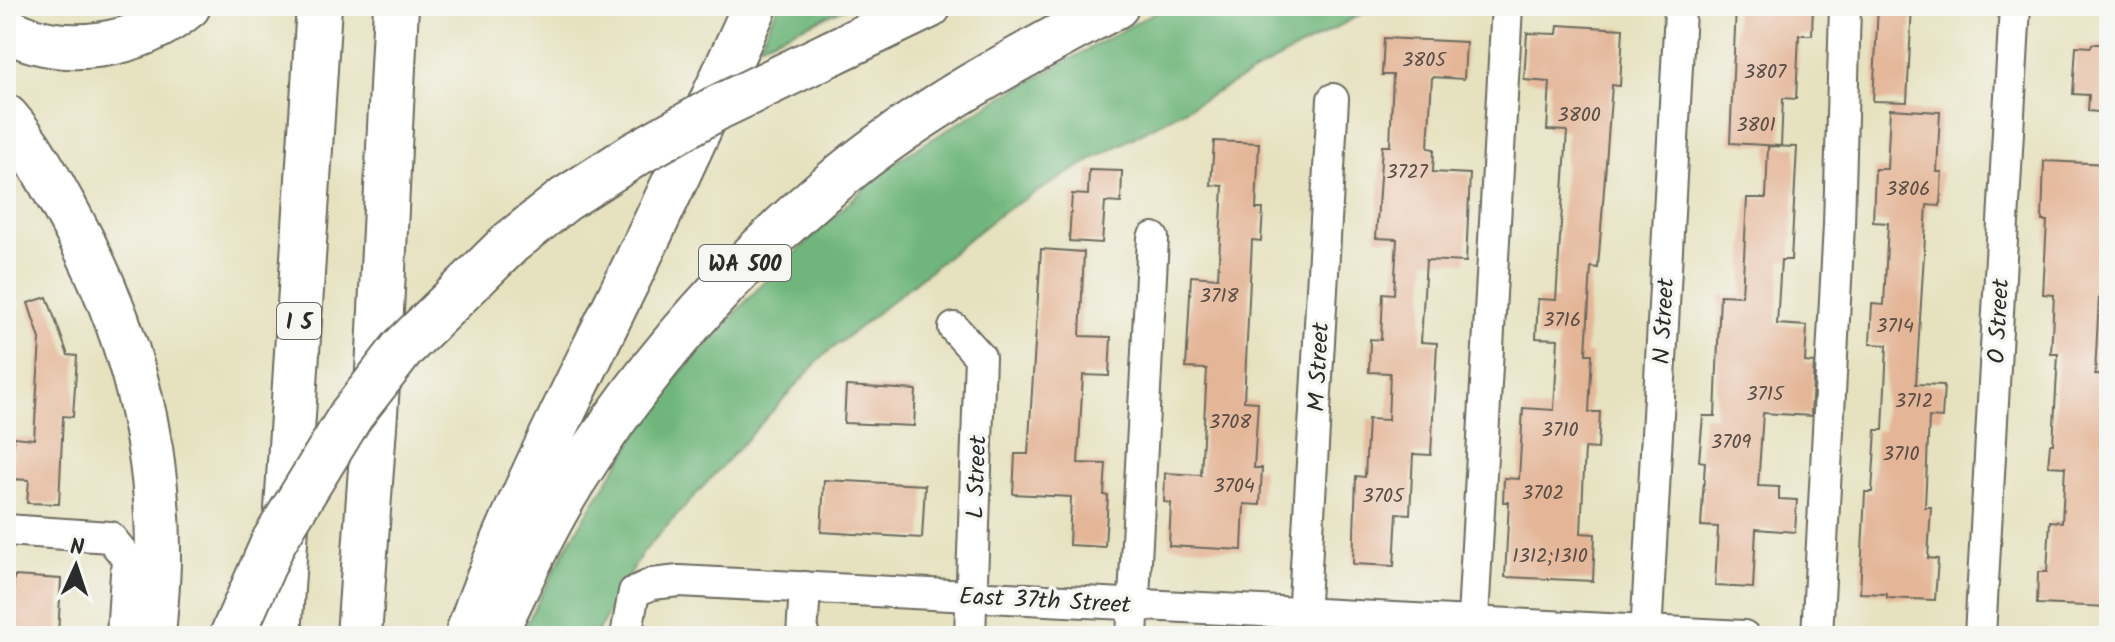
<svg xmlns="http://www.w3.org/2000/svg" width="2115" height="642" font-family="Kalam,sans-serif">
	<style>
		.forest { fill: #70b67c; stroke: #4e7054; stroke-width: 2 }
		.building { fill: #e4b597 }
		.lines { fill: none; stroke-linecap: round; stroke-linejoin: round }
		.minor-casing { stroke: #6c6b5e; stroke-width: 34 }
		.highway-casing { stroke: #6c6b5e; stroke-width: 48 }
		.minor { stroke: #fff; stroke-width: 30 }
		.highway { stroke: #fff; stroke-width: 44 }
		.highway-bridge-casing { stroke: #6c6b5e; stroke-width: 48; stroke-linecap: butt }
		.highway-bridge { stroke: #fff; stroke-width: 44 }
		.labels { text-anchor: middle; stroke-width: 7; stroke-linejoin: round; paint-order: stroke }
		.number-label { font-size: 20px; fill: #594e46 }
		.shield { fill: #f6f6f2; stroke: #686867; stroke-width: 2 }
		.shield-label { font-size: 22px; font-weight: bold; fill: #2b2b2b }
		.street-label { font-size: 24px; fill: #2b2b2b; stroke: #f6f6f2 }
	</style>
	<rect width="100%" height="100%" fill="#f6f6f2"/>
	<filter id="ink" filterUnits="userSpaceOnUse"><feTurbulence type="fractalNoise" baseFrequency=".0125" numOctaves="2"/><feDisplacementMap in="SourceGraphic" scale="16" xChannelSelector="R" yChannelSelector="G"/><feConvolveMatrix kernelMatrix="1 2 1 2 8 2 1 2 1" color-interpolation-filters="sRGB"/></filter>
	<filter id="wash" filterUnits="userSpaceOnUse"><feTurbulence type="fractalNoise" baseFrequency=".006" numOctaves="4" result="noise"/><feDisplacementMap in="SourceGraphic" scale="32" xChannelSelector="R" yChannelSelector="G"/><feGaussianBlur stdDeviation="1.8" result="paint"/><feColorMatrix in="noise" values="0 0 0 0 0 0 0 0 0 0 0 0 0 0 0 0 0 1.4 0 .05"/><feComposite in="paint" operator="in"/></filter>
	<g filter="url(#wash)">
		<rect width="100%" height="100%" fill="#e6e1be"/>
		<g class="forest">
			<path d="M778 6H851L759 45Z"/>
			<path d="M1166 6H1376L1088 162 1001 213 822 357 642 553 595 636H520L570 541 666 388 764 282 888 166 988 105Z"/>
		</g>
		<g id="blocks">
			<g class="building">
				<path d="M1736 6H1813L1812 35H1799L1796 99 1783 98 1781 146 1730 143Z"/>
				<path d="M1878 6H1912L1907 102 1873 101Z"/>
				<path d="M1558 25 1623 29 1620 86 1612 85 1598 268 1591 267 1586 354H1592L1589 412H1600L1598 449 1585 448 1581 533 1595 534 1593 581 1505 577 1509 502H1503L1504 478 1519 479 1523 408 1554 410 1558 339 1536 338 1538 299 1556 300 1567 131 1547 130 1550 82 1524 80 1527 33 1557 34Z"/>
				<path d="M1384 38 1466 42 1464 79 1432 77 1428 148 1434 149 1433 172 1470 174 1466 262 1426 260 1421 342 1437 343 1431 455 1413 454 1410 514 1397 513 1394 566 1353 564 1356 476 1365 477 1368 419 1388 420 1390 373 1369 372 1370 339 1381 340 1383 293 1394 294 1397 239 1376 238 1382 146H1390L1393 75H1382Z"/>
				<path d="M2092 44H2109V113L2088 111 2089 95 2073 94 2076 46 2091 47Z"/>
				<path d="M1890 109 1940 112 1937 172H1942L1940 206 1927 205 1916 384 1944 385 1942 418 1929 417 1925 507H1931L1928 558 1938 559 1935 600 1887 598V594L1860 593 1865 492H1872L1876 430H1883L1887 345 1870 344 1872 304 1884 305 1888 223 1873 222 1875 169H1887Z"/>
				<path d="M1214 141 1259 143 1256 209H1263L1261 241 1252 240 1244 401 1258 402 1254 468H1262L1260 505 1244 504 1242 550 1169 546 1171 503 1164 502 1165 473 1201 475 1207 369 1186 368 1191 276 1218 278 1223 186 1211 185Z"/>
				<path d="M1768 146 1797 147 1791 260H1781L1777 324 1807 326 1805 362 1814 363 1811 416 1763 413 1758 486 1779 487V499L1797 500 1795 532 1756 529 1753 588 1715 586 1718 527 1701 526 1705 462 1699 461 1703 416H1715L1720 295 1742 296 1747 198H1766Z"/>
				<path d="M2044 161 2109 164V298L2099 297 2095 374 2109 375V607L2037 604 2038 572H2047L2050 521 2062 522 2065 467 2048 466 2050 444H2053L2058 354H2051L2054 295 2043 294 2047 221H2042Z"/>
				<path d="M1089 170 1122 171 1121 203 1105 202 1102 243 1069 241 1072 194 1088 195Z"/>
				<path d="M1041 249 1084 252 1080 336 1111 337 1109 376 1083 375 1078 463 1106 464 1104 495 1108 496 1105 547 1069 545 1071 497 1013 494 1015 454H1028Z"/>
				<path d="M47 297 68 355 77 356 73 417 63 416 59 504 27 503 29 480 11 479 14 437 34 439 40 339 28 303Z"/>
				<path d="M846 386 916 390 914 426 844 423Z"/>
				<path d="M824 480 925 485 922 538 821 532Z"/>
				<path d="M14 576 61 579 58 636H11Z"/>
			</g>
		</g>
	</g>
	<g filter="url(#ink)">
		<use href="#blocks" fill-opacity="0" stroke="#6c6b5e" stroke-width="2"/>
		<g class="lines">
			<g class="minor-casing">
				<g id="minor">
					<path d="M954 328 980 357 970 636"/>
					<path d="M6 530 110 537 127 558 122 636"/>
					<path d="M626 636 634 592 652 584 679 581 1744 636"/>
					<path d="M802 636 805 587"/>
					<path d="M1132 636 1153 238"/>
					<path d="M1302 636 1333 99"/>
					<path d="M1472 636 1507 6"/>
					<path d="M1646 636 1680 11 1678 6"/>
					<path d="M1817 636 1839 225 1845 6"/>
					<path d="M1980 636 2015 6"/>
				</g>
			</g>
			<g class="highway-casing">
				<g id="highway">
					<path d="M6 29C63 60 140 47 188 6"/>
					<path d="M831 53 929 6"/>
					<path d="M6 117C31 145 50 181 68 214 127 321 159 435 158 557 158 583 155 610 153 636"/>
					<path d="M469 630C509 517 564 411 616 304 665 205 710 106 755 6"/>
					<path d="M279 636 319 6"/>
					<path d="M359 636 378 371 396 6"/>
					<path d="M493 636C519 584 543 529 574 480 647 364 737 262 842 175 925 107 1022 56 1116 6"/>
				</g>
			</g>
			<use href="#minor" class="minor"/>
			<use href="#highway" class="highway"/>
			<g class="highway-bridge-casing">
				<path id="highway-bridge" d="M232 636 274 541 351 415 403 348 510 243 564 200 634 155 717 108 831 53"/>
			</g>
			<use href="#highway-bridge" class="highway-bridge"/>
		</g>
	</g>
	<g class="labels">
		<g class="number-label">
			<text x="1424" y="66">3805</text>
			<text x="1765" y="78">3807</text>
			<text x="1579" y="121">3800</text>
			<text x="1756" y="131">3801</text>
			<text x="1407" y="178">3727</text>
			<text x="1908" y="195">3806</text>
			<text x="1219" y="302">3718</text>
			<text x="1562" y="326">3716</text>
			<text x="1895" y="332">3714</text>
			<text x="1765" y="400">3715</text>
			<text x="1914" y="407">3712</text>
			<text x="1230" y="428">3708</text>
			<text x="1560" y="436">3710</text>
			<text x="1731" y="448">3709</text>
			<text x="1901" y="460">3710</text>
			<text x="1234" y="492">3704</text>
			<text x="1543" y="499">3702</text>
			<text x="1383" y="502">3705</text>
			<text x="1550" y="562">1312;1310</text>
		</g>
		<g class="shield">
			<rect x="699" y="245" width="92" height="36" rx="6"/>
			<rect x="277" y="303" width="44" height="36" rx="6"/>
		</g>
		<g class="shield-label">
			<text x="745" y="271">WA 500</text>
			<text x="299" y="329">I 5</text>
		</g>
		<g class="street-label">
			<text transform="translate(1663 321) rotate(-87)" y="8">N Street</text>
			<text transform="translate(1998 321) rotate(-87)" y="8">O Street</text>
			<text transform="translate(1318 367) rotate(-87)" y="8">M Street</text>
			<text transform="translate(976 477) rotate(-88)" y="8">L Street</text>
			<text transform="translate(1045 600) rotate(3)" y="8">East 37th Street</text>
		</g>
	</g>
	<rect width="2115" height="642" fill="none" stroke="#f6f6f2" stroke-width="32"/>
	<g transform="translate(76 566) rotate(3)" stroke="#f6f6f2" stroke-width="6" paint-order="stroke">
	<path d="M0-6L14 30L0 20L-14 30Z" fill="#2b2b2b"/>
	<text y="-12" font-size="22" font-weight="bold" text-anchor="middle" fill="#2b2b2b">N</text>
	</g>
</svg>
